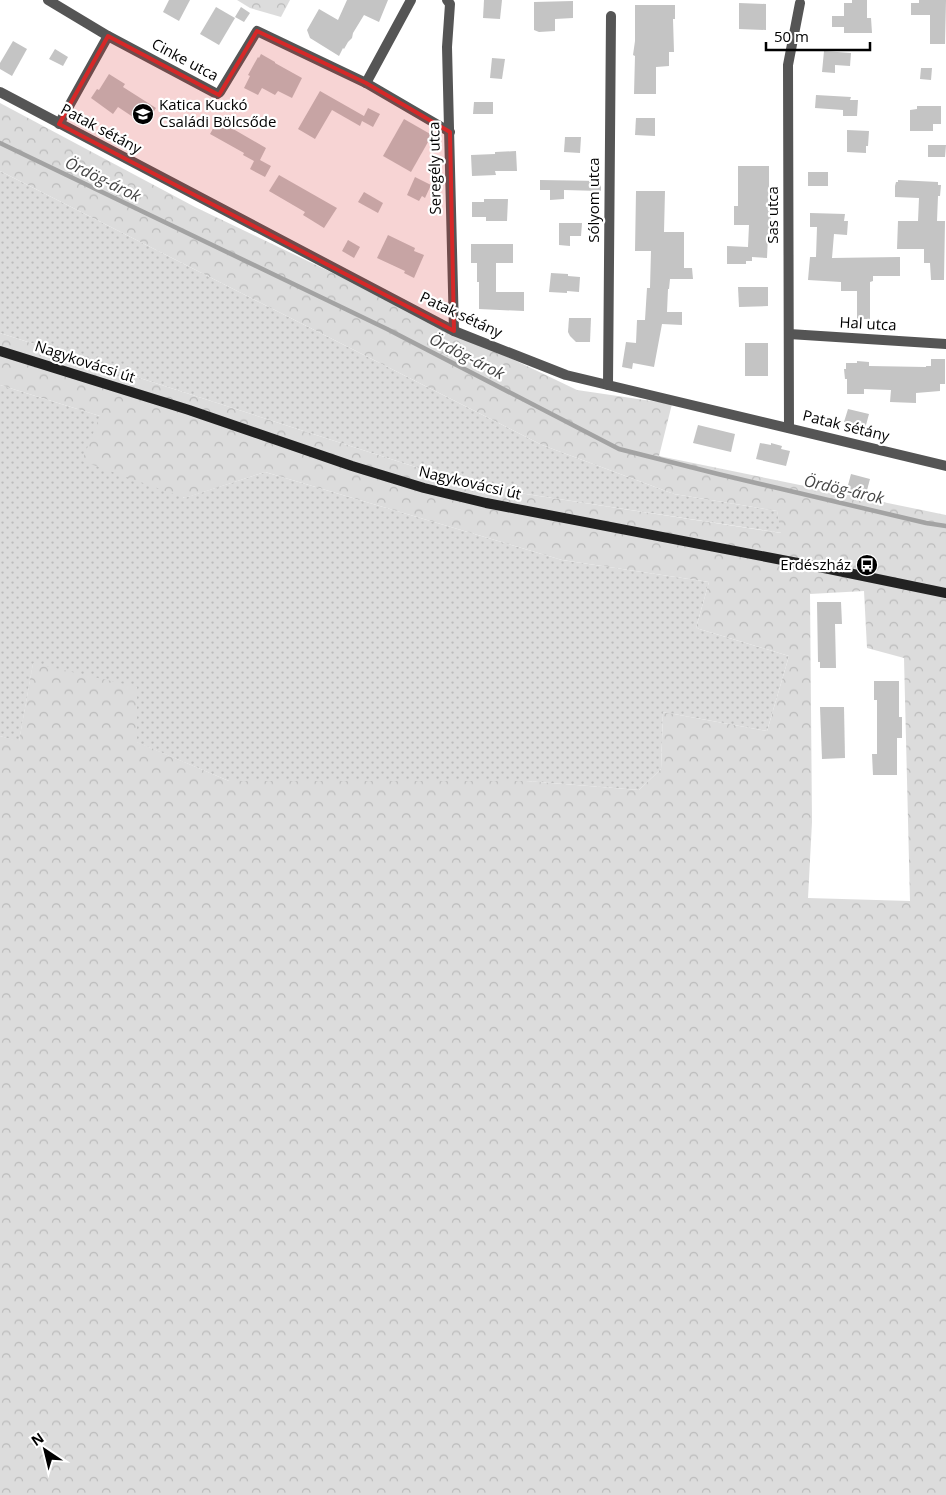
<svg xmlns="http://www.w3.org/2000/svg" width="946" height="1495" font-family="'Open Sans',sans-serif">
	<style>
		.grass { fill: url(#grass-dots) }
		.forest { fill: url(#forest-crowns); fill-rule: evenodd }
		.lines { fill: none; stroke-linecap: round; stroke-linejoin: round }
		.stream { stroke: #a3a3a3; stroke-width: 4.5 }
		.building { fill: #c4c4c4 }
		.street { stroke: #555; stroke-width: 10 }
		.secondary { stroke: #222; stroke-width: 10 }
		.marked { fill: #d62828; fill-opacity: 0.2; stroke: #d62828; stroke-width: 4; stroke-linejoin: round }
		.labels { text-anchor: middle; stroke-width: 4.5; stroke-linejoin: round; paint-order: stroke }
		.street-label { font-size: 15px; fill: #000; stroke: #fff }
		.poi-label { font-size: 15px; fill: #000; stroke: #fff; text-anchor: start }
		.water-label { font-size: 16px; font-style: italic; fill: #444; stroke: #fff }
	</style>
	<defs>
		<pattern id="grass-dots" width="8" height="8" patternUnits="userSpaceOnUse" patternTransform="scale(1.25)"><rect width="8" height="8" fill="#dcdcdc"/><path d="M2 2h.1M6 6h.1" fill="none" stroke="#bbb" stroke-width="1.8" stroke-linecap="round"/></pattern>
		<pattern id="forest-crowns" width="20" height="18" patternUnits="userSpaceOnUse" patternTransform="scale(1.25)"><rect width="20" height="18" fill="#dcdcdc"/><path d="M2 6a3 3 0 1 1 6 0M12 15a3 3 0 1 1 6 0" fill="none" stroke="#bbb"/></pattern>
	</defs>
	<rect width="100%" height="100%" fill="#fff"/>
	<g class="grass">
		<path d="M0 171 542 445 674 494 777 511 782 533 499 490 431 472 0 333Z"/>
		<path d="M0 385 100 416 184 498 265 472 562 560 709 582 696 628 789 656 767 731 663 712 661 769 639 790 526 781H229L136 742 33 664 19 742 0 736Z"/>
	</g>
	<g class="forest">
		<path d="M237 0H290L281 17 250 8Z"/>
		<path d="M0 103 195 207 577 390 672 404 659 456 946 515V1495H0V736L19 741 33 663 137 687V742L229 781H526L639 790 661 769 663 712 767 731 789 656 696 628 709 582 562 560 265 472 185 498 82 461 100 416 0 385V333L431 472 499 490 781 533 777 511 674 494 542 445 0 171ZM864 591 867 648 904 658 910 901 808 898 812 822 810 594Z"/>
	</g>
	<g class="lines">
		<path class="stream" d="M0 143 387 329 619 449 718 474 926 523 946 526"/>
	</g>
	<g class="building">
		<path d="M169 0H190L179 21 163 12Z"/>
		<path d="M347 0H388L379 22 364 15 353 33 352 38 348 42 344 49 343 48 339 56 310 38 307 30 319 9 338 20Z"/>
		<path d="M484 0H502L500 19 483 18Z"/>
		<path d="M852 0H867V18H871L872 33H844V27H832V16H844V3H852Z"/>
		<path d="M919 0H946L945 44H930V15H911V3H919Z"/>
		<path d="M573 1V18L555 19V31L539 32 534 30V2Z"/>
		<path d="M739 3 766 4V30L739 29Z"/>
		<path d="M635 5H675V19H673L674 52H669V66L656 67V94H634L635 56 633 55 635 41Z"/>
		<path d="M216 7 235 18 219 45 200 34Z"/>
		<path d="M241 7 250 13 244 22 235 17Z"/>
		<path d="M13 41 27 49 12 76 0 69V63Z"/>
		<path d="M55 49 68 57 63 66 49 59Z"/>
		<path d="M824 51 851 53 850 66 835 65V73L822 72Z"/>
		<path d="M261 54 275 62V63L302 78 292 98 278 91 275 95 262 88 258 95 244 88 250 76 248 75 258 57 259 58Z"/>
		<path d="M492 58 505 59 502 79 490 78Z"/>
		<path d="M921 68H932L931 80 920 79Z"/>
		<path d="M109 74 125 84 123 87 156 108 145 125 118 107 113 114 91 98 97 89 99 90Z"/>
		<path d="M320 91 364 116 368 108 380 114 373 127 362 121 360 126 332 110 315 139 298 129Z"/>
		<path d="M816 95 851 97 850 100H858L857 116H843V110L815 108Z"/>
		<path d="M474 102H493V114H473Z"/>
		<path d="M917 106H941V124H933V131H910V110L917 109Z"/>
		<path d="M220 116 230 122 228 126 266 148 260 160 271 166 265 177 250 169 254 161 243 155 244 153 210 134Z"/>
		<path d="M636 118H655V136L635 135Z"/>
		<path d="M404 119 432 135 411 172 383 156Z"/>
		<path d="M847 130 869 131 868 146H866V153L847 152Z"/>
		<path d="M565 137H581L580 153 564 152Z"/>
		<path d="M928 145H946L945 157H928Z"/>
		<path d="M516 151 517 171H495L496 175 472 176 471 155 495 154V152Z"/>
		<path d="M738 166H769V206H771V236H768L767 258 752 257V261H746V264H727V246L748 247 749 225H734V206H738Z"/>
		<rect x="808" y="172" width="20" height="14"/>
		<path d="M279 175 337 208 324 228 303 215 305 212 269 191Z"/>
		<path d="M415 177 431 185 425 198 422 196 419 201 407 195Z"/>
		<path d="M540 180 601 181V191L564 190V199L550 200V190H540Z"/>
		<path d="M898 180 938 182V185H941L940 196H938L937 221H945L944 280H931L930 263H924V249H897L898 221H918L919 198 895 197V186L896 182H898Z"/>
		<path d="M636 191H665L664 232H684V268H692L693 279H670L669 289H668L667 312H682V325L662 324 654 367 633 363 632 369 622 367 626 342 636 343 637 320H645L647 288H650L651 251H635Z"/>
		<path d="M364 192 383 203 378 213 358 202Z"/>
		<path d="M484 199H508L507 221H486V217H472V202H484Z"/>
		<path d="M810 213 845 214 844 221H848L847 235 834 234 832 258 900 257V276H873V281L870 282V319H857V291H841V282L808 280 810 257H816L817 227H810Z"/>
		<path d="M559 223H582L581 236H570V246L559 245Z"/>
		<path d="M388 235 415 248 414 251 424 255 414 278 404 273 405 271 377 258Z"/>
		<path d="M348 240 360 247 354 258 342 251Z"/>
		<path d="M471 244H513V263H496V292H524V311L479 309V282H477V263H471Z"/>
		<path d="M551 273 568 274V276L580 277 579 292 567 291V293L549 292Z"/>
		<path d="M738 287H768V306L739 307Z"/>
		<path d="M569 318H591L590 342H576L570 336 568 332Z"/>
		<rect x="745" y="343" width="23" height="33"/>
		<path d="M931 359H945V384H940V391L916 393V403L890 402 891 390 864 389V394H847V379H845L844 369H846V363H857V361L869 362V366L926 367V366H931Z"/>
		<path d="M848 409 869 414 863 436 852 433 855 425 844 422Z"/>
		<path d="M698 425 735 434 731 452 693 443Z"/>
		<path d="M760 443 771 445V443L782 446 781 449 790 451 786 466 756 459Z"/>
		<path d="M851 474 870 479 866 494 847 489Z"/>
		<path d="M817 602H841L842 624H835L836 668H820V662H818Z"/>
		<path d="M874 681H899V717H902V738H897V775H873L872 754H877V700H874Z"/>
		<path d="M820 707H844L845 758 822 759Z"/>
	</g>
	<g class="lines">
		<g class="street">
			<path d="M48 0 108 36 217 94 220 92 257 31 366 83 450 132"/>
			<path d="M447 0 450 4 447 47 454 331"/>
			<path d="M366 83 411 0"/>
			<path d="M0 92 454 331 566 375 946 466"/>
			<path d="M59 124 108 36"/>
			<path d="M789 334 946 344"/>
			<path d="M608 385 611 16"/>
			<path d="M789 428 788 65 800 3"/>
		</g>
		<path class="secondary" d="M0 351 189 410 352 466 424 488 486 503 829 569 946 593"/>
	</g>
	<path class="marked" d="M257 31 366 83 450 132 454 331 59 124 108 36 219 95Z"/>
	<defs>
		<g id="school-disc" transform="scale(1.125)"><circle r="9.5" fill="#000" stroke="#fff"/><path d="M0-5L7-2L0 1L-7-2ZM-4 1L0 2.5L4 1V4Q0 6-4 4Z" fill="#fff"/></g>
		<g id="bus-disc" transform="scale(1.125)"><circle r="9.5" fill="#000" stroke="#fff"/><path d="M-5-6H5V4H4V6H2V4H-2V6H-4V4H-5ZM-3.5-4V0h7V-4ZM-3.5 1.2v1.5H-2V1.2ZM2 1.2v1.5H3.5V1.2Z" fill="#fff"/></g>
	</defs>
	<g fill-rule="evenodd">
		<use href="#school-disc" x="143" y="114"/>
		<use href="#bus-disc" x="867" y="565"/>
	</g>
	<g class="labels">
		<g class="street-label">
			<text transform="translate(185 60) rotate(28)" y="5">Cinke utca</text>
			<text transform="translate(101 129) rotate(28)" y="5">Patak sétány</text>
			<text transform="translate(435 168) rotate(-91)" y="5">Seregély utca</text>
			<text transform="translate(594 200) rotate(-90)" y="5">Sólyom utca</text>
			<text transform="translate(773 215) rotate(-90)" y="5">Sas utca</text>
			<text transform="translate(461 315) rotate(25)" y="5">Patak sétány</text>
			<text transform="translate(868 324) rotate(3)" y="5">Hal utca</text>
			<text transform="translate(85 362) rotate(18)" y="5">Nagykovácsi út</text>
			<text transform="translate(846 426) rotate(14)" y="5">Patak sétány</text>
			<text transform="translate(470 483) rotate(13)" y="5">Nagykovácsi út</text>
		</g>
		<g class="poi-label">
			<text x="159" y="110">Katica Kuckó<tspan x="159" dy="17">Családi Bölcsőde</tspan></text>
			<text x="851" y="570" text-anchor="end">Erdészház</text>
		</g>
		<g class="water-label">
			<text transform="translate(103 179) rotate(26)" y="6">Ördög-árok</text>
			<text transform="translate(467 356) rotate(27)" y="6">Ördög-árok</text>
			<text transform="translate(844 489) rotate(13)" y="6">Ördög-árok</text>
		</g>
	</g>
	<g transform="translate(45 1450) rotate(325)" stroke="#ffffff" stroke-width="4" paint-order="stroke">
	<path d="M0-4L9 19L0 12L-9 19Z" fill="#000000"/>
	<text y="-8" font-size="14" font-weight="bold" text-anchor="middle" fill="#000000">N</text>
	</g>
	<path d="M766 42v8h104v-8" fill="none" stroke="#000000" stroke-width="2.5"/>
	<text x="774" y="42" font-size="15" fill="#000000" stroke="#ffffff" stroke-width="4" paint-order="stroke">50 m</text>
</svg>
